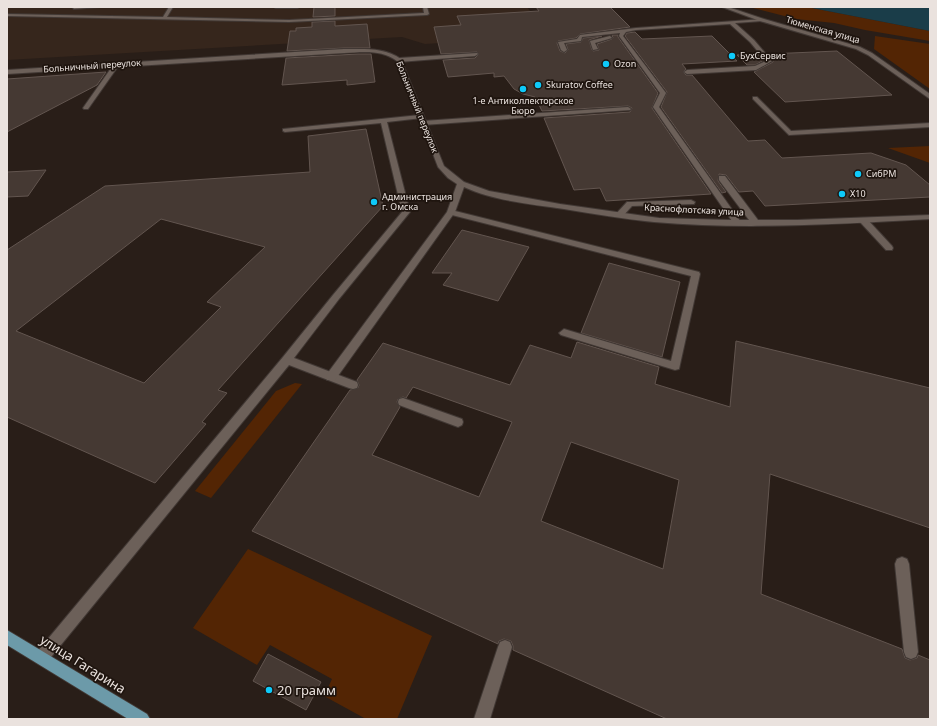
<svg xmlns="http://www.w3.org/2000/svg" width="937" height="726" font-family="'Noto Sans',sans-serif">
	<style>
		.built { fill: #36261c }
		.green { fill: #532504 }
		.water { fill: #1a3d49 }
		.building { fill: #453933; stroke: #62554f; fill-rule: evenodd }
		.lines { fill: none; stroke-linecap: round; stroke-linejoin: round }
		.lane-casing { stroke: #413834; stroke-width: 2 }
		.street-casing { stroke: #413834; stroke-width: 2 }
		.primary-casing { stroke: #413834; stroke-width: 2 }
		.lane { fill: #6c6059; fill-rule: evenodd }
		.street { fill: #6c6059; fill-rule: evenodd }
		.primary { fill: #6c9aa9; fill-rule: evenodd }
		.poi-dot { fill: #0ecafa; stroke: #1f150f; stroke-width: 1.5 }
		.labels { text-anchor: middle; stroke-width: 3.5; stroke-linejoin: round; paint-order: stroke }
		.far-street-label { font-size: 9px; fill: #eae2de; stroke: #1f150f }
		.far-poi-label { font-size: 9px; fill: #eae2de; stroke: #1f150f; text-anchor: start }
		.near-street-label { font-size: 13px; fill: #eae2de; stroke: #1f150f }
		.near-poi-label { font-size: 13px; fill: #eae2de; stroke: #1f150f; text-anchor: start }
	</style>
	<rect width="100%" height="100%" fill="#291e18"/>
	<path class="built" d="M7 7H527L549 36 425 44 402 37 7 60Z"/>
	<g class="green">
		<path d="M749 7H807L930 31V41L865 30 834 23 796 19Z"/>
		<path d="M875 36 930 44V89L874 49Z"/>
		<path d="M930 146V163L888 148Z"/>
		<path d="M295 383 302 384 211 498 195 491 276 391Z"/>
		<path d="M248 549 432 636 397 719H366L324 696 332 679 270 645 257 665 193 628Z"/>
	</g>
	<path class="water" d="M807 7H930V31Z"/>
	<g class="building">
		<path d="M314 7H335V16L313 17Z"/>
		<path d="M536 7H610L630 27 580 34 576 38 558 41 557 43 560 51 565 53 568 50 566 44 581 42 583 38 602 36 589 40 592 50 593 51 599 50 597 44 612 39 613 38 612 35H618V37L658 93 652 108 711 194 606 201 600 188 574 190 544 118 630 112 632 108 628 106 542 111 535 97 523 94 514 89 504 76 494 77V73L448 77 443 60 475 58 479 54 477 52 441 54 434 27 461 25 457 16 539 11Z"/>
		<path d="M335 21V26L367 24 370 48H344L287 51 290 31H296V28L312 27V22Z"/>
		<path d="M635 32 642 39 712 36 737 61 682 64 686 69 683 72 686 75H692L748 141 765 140 782 158 871 153 906 165 930 185V197L765 206 753 191 739 192 726 175 719 174 718 181 726 192 722 193 661 107 667 92 625 36 627 33Z"/>
		<path d="M837 51 892 95 785 102 754 72 773 62V60L768 54Z"/>
		<path d="M358 54H371L375 82 347 85V80L282 85 286 58Z"/>
		<path d="M758 54 764 60 755 65H747L737 55Z"/>
		<path d="M106 72 97 85 7 132V79Z"/>
		<path d="M366 129 383 206 218 390 227 393 202 422 206 424 155 483 7 417V250L105 186 310 172 308 136ZM161 219 265 247 207 302 221 307 144 383 16 331Z"/>
		<path d="M46 170 28 196 7 197V172Z"/>
		<path d="M462 230 529 247 498 301 443 285 452 273H432Z"/>
		<path d="M609 263 680 282 662 357 581 333Z"/>
		<path d="M736 341 930 388V528L770 474 761 594 902 649 905 658 910 660 917 658 918 655 930 660V719H667L513 650V646L511 641 504 639 499 641 498 644 252 531 350 390 358 388 359 385 357 380 383 343 510 385 530 345 571 358 577 342 659 367 655 384 730 407ZM413 387 512 422 479 497 372 455 400 407 397 402 398 399 403 397 406 398ZM571 442 679 480 663 569 541 521Z"/>
		<path d="M268 654 321 682 306 710 253 681Z"/>
	</g>
	<g class="lines">
		<g class="lane-casing">
			<g id="lane">
				<path d="M72 7H100L74 9Z"/>
				<path d="M169 7H173L167 17 289 20 424 13 423 7H427L429 14 427 15 289 22 7 16V14L163 17Z"/>
				<path d="M274 7H299L297 8H276Z"/>
				<path d="M764 19 762 21 735 23 754 40 772 61 756 70 687 74 684 72 687 70 755 66 766 61 750 42 730 24 636 30 626 32 623 36 666 93 659 107 741 222 737 224H734L653 107 660 93 619 36 620 33 582 37 581 41 564 43 567 50 564 52 561 50 558 42 577 39 580 35 636 28Z"/>
				<path d="M610 36 612 38 595 43 598 49 593 50 590 41Z"/>
				<path d="M477 53 478 54 475 56 399 62 396 60 399 58Z"/>
				<path d="M114 64 119 65 88 109H84L83 108Z"/>
				<path d="M753 97H757L791 131 930 123V127L789 135 753 99Z"/>
				<path d="M628 107 631 109 630 110 423 125 420 123 423 121Z"/>
				<path d="M420 115 422 116V118L387 122 410 212 339 299 294 358 357 382 358 385 357 388 353 389 349 388 289 365 47 662 42 664 37 662 35 657 37 652 283 357 333 295 402 212 381 123 285 132 283 131V129Z"/>
				<path d="M719 176H725L758 220V224H752L719 180Z"/>
				<path d="M691 200 695 202 694 204 632 206 622 217H619L615 215 627 202H630Z"/>
				<path d="M448 210H451L699 272 700 274 679 369 675 370 561 335 559 333 564 329 671 361 691 276 448 214Z"/>
				<path d="M860 218H866L892 246 893 248 892 250H886L860 222Z"/>
				<path d="M403 398 462 419 463 422 462 425 458 427 399 405 398 402 399 399Z"/>
				<path d="M902 557 907 559 909 564 918 652 916 657 911 659 906 657 904 652 895 564 897 559Z"/>
				<path d="M505 640 510 642 512 647 490 719H474L498 647 500 642Z"/>
			</g>
		</g>
		<g class="street-casing">
			<g id="street">
				<path d="M722 7H728L764 19 860 47 872 53 930 94V99L868 55 856 49 760 21Z"/>
				<path d="M344 49C364 49 384 47 401 59L444 166 464 182 489 191 560 204 659 218 730 220H797L930 215V219C839 224 745 230 654 222 624 219 594 214 564 209 531 204 494 201 464 187L455 212 335 380H327L326 377 327 374 447 212 457 184 448 178 438 167 397 61C381 49 362 52 344 53L7 74V70Z"/>
			</g>
		</g>
		<g class="primary-casing">
			<path id="primary" d="M7 630 147 714 150 719H128L7 645Z"/>
		</g>
		<use href="#lane" class="lane"/>
		<use href="#street" class="street"/>
		<use href="#primary" class="primary"/>
	</g>
	<g class="poi-dot">
		<circle cx="732" cy="56" r="4"/>
		<circle cx="606" cy="64" r="4"/>
		<circle cx="538" cy="85" r="4"/>
		<circle cx="523" cy="89" r="4"/>
		<circle cx="858" cy="174" r="4"/>
		<circle cx="842" cy="194" r="4"/>
		<circle cx="374" cy="202" r="4"/>
		<circle cx="269" cy="690" r="4"/>
	</g>
	<g class="labels">
		<g class="far-street-label">
			<text transform="translate(823 30) rotate(16)" y="3">Тюменская улица</text>
			<text transform="translate(92 66) rotate(-4)" y="3">Больничный переулок</text>
			<text transform="translate(417 107) rotate(68)" y="3">Больничный переулок</text>
			<text transform="translate(694 210) rotate(3)" y="3">Краснофлотская улица</text>
		</g>
		<g class="far-poi-label">
			<text x="740" y="59">БухСервис</text>
			<text x="614" y="67">Ozon</text>
			<text x="546" y="88">Skuratov Coffee</text>
			<text x="523" y="104" text-anchor="middle">1-е Антиколлекторское<tspan x="523" dy="10">Бюро</tspan></text>
			<text x="866" y="177">СибРМ</text>
			<text x="850" y="197">Х10</text>
			<text x="382" y="200">Администрация<tspan x="382" dy="10">г. Омска</tspan></text>
		</g>
		<g class="near-street-label">
			<text transform="translate(83 664) rotate(32)" y="5">улица Гагарина</text>
		</g>
		<g class="near-poi-label">
			<text x="277" y="695">20 грамм</text>
		</g>
	</g>
	<rect width="937" height="726" fill="none" stroke="#eae2de" stroke-width="16"/>
</svg>
